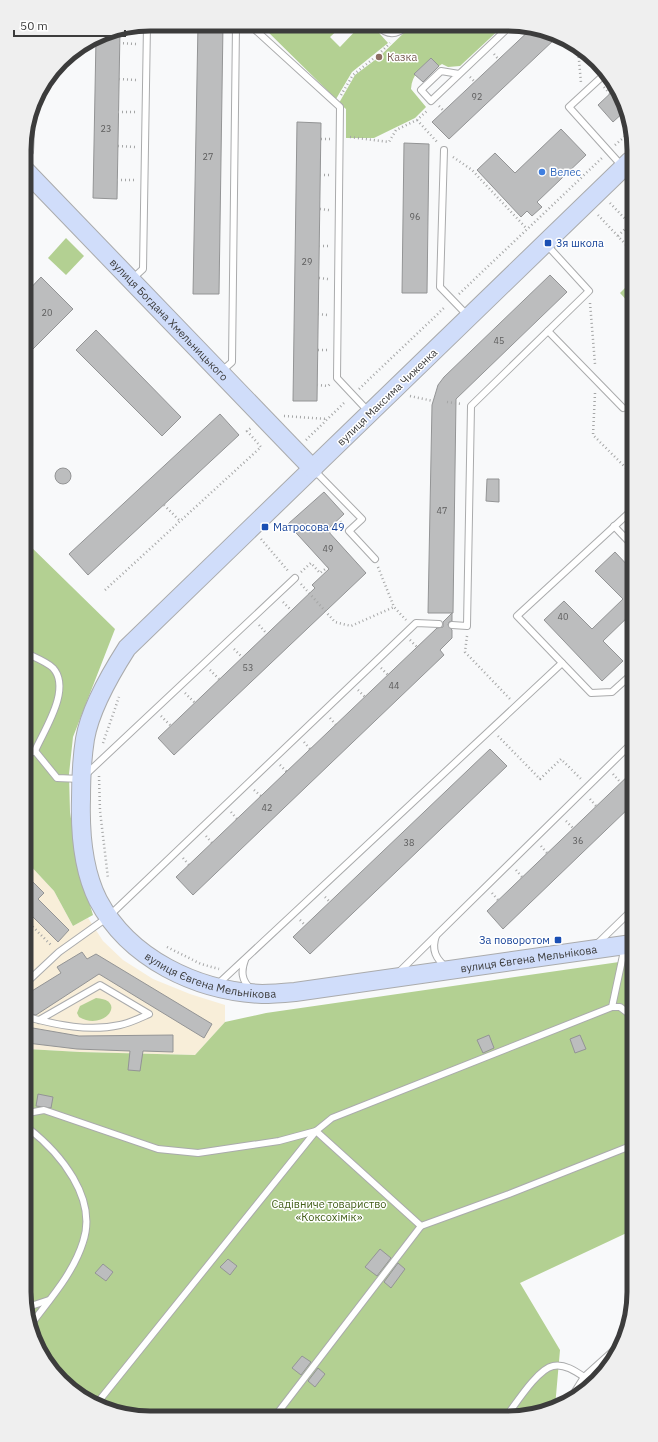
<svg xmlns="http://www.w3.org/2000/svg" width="658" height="1442" font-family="'IBM Plex Sans',sans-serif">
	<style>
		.industrial { fill: #f8eed9 }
		.green { fill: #b3d092 }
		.building { fill: #bcbdbe; stroke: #939495 }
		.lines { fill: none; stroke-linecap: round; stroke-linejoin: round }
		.lane-casing { stroke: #aaabac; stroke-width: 8 }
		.street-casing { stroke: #aaabac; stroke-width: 15 }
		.secondary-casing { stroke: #aaabac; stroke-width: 20 }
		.path { stroke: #a5a6a6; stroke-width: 2.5; stroke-dasharray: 1 3; stroke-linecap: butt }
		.lane { stroke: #fff; stroke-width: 6 }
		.street { stroke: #fff; stroke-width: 13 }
		.secondary { stroke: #d0ddfa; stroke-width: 18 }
		.education-dot { fill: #8d6e63; stroke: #fff; stroke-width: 1.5 }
		.shop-dot { fill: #3f7fe0; stroke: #fff; stroke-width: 1.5 }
		.transit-dot { fill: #1a4fb4; stroke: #fff; stroke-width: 1.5 }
		.labels { text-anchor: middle; stroke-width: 3; stroke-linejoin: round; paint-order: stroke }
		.number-label { font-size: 9px; fill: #5c5c5c }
		.education-label { font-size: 11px; fill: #785e54; stroke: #fff; text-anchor: start }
		.shop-label { font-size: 11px; fill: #366cbe; stroke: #fff; text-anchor: start }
		.transit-label { font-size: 11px; fill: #164399; stroke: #fff; text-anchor: start }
		.street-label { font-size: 11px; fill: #3c3c3c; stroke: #fff }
		.park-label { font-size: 11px; fill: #415d17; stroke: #fff }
		.rim { fill: none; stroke: #3c3c3c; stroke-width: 5 }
	</style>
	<rect width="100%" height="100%" fill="#f8f9fa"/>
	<path class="industrial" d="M27 862 54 891 73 926 88 918 103 941 123 960 153 979 190 994 225 1005V1022L195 1055 80 1052 27 1049Z"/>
	<g class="green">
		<path d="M261 25H319L326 32 333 25H343L330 37 340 47 361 25H372L388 43 352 72 336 99Z"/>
		<path d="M382 25 403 26 390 30Z"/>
		<path d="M411 26H503L460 66 448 67 442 64 439 66 431 58C421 68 412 74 411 89L426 107 415 118 374 138H346V109L339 103 355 75 379 57Z"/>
		<path d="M66 238 84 256 66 275 48 258Z"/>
		<path d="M630 283V304L620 293Z"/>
		<path d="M26 542 115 629 73 737 69 774 70 812 78 866 93 915 73 926 54 891 27 862Z"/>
		<path d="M633 960V1230L520 1283 560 1350 555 1407 541 1414 126 1416 67 1387 45 1362 28 1325 27 1049 80 1052 195 1055 225 1022 266 1013Z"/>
		<path d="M96 998C128 1000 104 1032 79 1017L77 1013 80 1006Z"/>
	</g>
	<g class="building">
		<path d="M198 24H223L219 294H193Z"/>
		<path d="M533 27 556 38 449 139 432 122Z"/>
		<path d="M120 30 117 199 93 198 96 38 102 34Z"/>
		<path d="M431 58 439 66 423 82 414 74Z"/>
		<path d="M616 88 626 110 613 122 598 105Z"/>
		<path d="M297 122 321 123 317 401H293Z"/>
		<path d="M561 129 586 155 537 202 542 207 532 216 527 211 521 217 477 170 495 153 515 173Z"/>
		<path d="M404 143 429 144 427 293H402Z"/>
		<path d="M550 275 567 292 456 399 453 613H428L432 405 438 385 444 377Z"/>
		<path d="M41 277 73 309 25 357V294Z"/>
		<path d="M96 330 181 417 162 436 76 350Z"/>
		<path d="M220 414 239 435 88 575 69 554Z"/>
		<circle cx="63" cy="476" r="8"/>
		<path d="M487 479H499V502L486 501Z"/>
		<path d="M324 492 344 514 327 530 366 573 174 755 158 738 315 588 312 585 329 569 288 524Z"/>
		<path d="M615 552 631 569V614L603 641 623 661 602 681 544 620 564 601 592 629 623 599 595 571Z"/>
		<path d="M452 613V621L449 622 448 625 452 630V638L440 650 444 655 193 895 176 877 437 628 443 627V622Z"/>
		<path d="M490 749 507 766 310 954 293 937Z"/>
		<path d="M632 772V805L503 929 487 911Z"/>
		<path d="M27 876 44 893 38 899 69 930 58 942 27 911Z"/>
		<path d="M82 952 87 959 96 954 212 1024 204 1038 99 974 36 1015 27 1013V994L61 973 57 967Z"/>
		<path d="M27 1027 79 1036 173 1035V1052L143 1051 140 1071 128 1070 130 1051 77 1049 27 1043Z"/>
		<path d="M489 1035 494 1048 483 1053 477 1040Z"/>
		<path d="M580 1035 586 1049 575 1053 570 1039Z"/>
		<path d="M38 1094 53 1097 51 1108 36 1106Z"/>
		<path d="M380 1249 391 1258 377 1276 365 1267Z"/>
		<path d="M228 1259 237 1266 230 1275 220 1267Z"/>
		<path d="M398 1263 405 1269 391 1288 384 1282Z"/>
		<path d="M103 1264 113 1272 106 1281 95 1273Z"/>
		<path d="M302 1356 311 1362 301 1375 292 1368Z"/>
		<path d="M318 1368 325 1374 315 1387 308 1381Z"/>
	</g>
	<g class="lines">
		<g class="lane-casing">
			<g id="lane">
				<path d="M250 25 340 107 337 378 368 411"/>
				<path d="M377 25C387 36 396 36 407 26"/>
				<path d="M606 73 569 107 622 166"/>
				<path d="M459 74 441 71 421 90 431 101 510 26"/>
				<path d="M444 150 440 287 468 316"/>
				<path d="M24 158 30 152 32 113"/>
				<path d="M131 280 143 269 147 25"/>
				<path d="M548 331 623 408"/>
				<path d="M630 337 629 346 630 352"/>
				<path d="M222 371 232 362 236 25"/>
				<path d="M314 470 362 519 349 531 375 559"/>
				<path d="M631 511 517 616 591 693 612 692 632 674"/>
				<path d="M614 526 631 544"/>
				<path d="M452 625 467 626 471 406 589 291 546 244"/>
				<path d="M26 653C34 657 47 662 53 668 72 689 44 730 35 751"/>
				<path d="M26 755 35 751 57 778 81 779 295 578"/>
				<path d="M632 912 630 919 632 933"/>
				<path d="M436 936C431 950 436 959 447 968"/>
				<path d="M596 945 632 910"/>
				<path d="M245 960C241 971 241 980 251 989"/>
				<path d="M398 973 632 743"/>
				<path d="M27 982 59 952 108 917 416 623 439 624"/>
				<path d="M218 984 562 663"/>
				<path d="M612 1007H620L633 1017"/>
				<path d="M27 1017C57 1025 89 1032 120 1025 130 1023 140 1018 149 1014L100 985 39 1020"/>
				<path d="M28 1113 44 1110 158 1149 198 1153 279 1141 316 1131 332 1118 612 1007 625 946"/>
				<path d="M28 1128C60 1153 98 1198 83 1242 73 1274 49 1300 29 1327"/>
				<path d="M28 1307 49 1300"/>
				<path d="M98 1402 316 1131 421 1226 509 1194 633 1145"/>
				<path d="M508 1414C517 1402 538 1369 553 1366 565 1363 578 1373 587 1379"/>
				<path d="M276 1415 421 1226"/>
			</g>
		</g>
		<g class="street-casing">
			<path id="street" d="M575 1398 587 1379 617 1352"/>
		</g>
		<g class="secondary-casing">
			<g id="secondary">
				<path id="s1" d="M630 161 127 648C111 673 90 710 85 739 82 758 81 779 81 799 80 832 83 870 98 900 129 959 197 991 262 994 273 994 284 993 295 992L632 944"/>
				<path id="s2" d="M24 169 313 469"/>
			</g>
		</g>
		<g class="path">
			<path d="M524 26 528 31"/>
			<path d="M119 43 137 44"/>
			<path d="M578 49 581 83"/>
			<path d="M494 54 499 60"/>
			<path d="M470 77 475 82"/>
			<path d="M119 79 136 80"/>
			<path d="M604 87 610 94"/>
			<path d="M341 95 353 75 378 55 390 43"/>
			<path d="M439 106 444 111"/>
			<path d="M118 112H136"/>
			<path d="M417 120 438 143"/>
			<path d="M350 137 389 142 396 130 417 120 428 110"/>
			<path d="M321 139H330"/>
			<path d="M615 145 630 132"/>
			<path d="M118 146 135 147"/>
			<path d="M453 157 472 170 527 229"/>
			<path d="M320 175H330"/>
			<path d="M117 180H135"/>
			<path d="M610 203 630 224"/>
			<path d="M320 209 329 210"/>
			<path d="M598 215 630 249"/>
			<path d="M618 236 630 224"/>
			<path d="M319 246H329"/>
			<path d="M319 278 328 279"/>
			<path d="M459 294 602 158"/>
			<path d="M590 303 595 364"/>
			<path d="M318 314 328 315"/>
			<path d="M318 350H327"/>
			<path d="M317 385 328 386 330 384"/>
			<path d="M359 389 445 307"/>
			<path d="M595 393 593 435 631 473"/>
			<path d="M410 396 433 401"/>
			<path d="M447 402 462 404"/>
			<path d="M284 416 327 419"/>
			<path d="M306 440 345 402"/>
			<path d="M164 505 180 521"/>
			<path d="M329 532 340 521 343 525"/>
			<path d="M261 539 289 572"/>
			<path d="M378 567 394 607 406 620"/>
			<path d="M301 572 311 563 320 573 328 567"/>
			<path d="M301 584 335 622 351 626 394 607"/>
			<path d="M105 590 261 447 247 431 251 428"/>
			<path d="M283 602 291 610"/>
			<path d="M259 625 267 634"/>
			<path d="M467 636 465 652 510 699"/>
			<path d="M410 640 417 647"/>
			<path d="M234 649 242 657"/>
			<path d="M381 668 388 675"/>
			<path d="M210 670 219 679"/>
			<path d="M358 690 365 697"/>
			<path d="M185 693 195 703"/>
			<path d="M161 716 171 726"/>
			<path d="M330 718 336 725"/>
			<path d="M498 736 540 779 561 759 582 780"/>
			<path d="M304 742 310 749"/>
			<path d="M103 743 119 697"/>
			<path d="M280 765 287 772"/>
			<path d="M613 774 621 783"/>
			<path d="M99 776 100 811 108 878"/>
			<path d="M254 790 261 796"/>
			<path d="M590 799 596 806"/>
			<path d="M231 812 237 819"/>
			<path d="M566 821 573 828"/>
			<path d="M206 836 212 843"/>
			<path d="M541 846 547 853"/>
			<path d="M183 858 189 865"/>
			<path d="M516 870 522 877"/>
			<path d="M492 893 498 900"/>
			<path d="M325 897 330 902"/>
			<path d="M300 920 305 925"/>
			<path d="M27 921 52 946"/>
			<path d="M167 947 201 964 219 969"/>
		</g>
		<use href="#lane" class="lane"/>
		<use href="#street" class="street"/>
		<use href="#secondary" class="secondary"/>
	</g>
	<circle class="education-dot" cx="379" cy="57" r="4"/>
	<circle class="shop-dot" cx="542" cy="172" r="4"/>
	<g class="transit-dot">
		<rect x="544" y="239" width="8" height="8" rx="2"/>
		<rect x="261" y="523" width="8" height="8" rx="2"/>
		<rect x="554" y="936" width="8" height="8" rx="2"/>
	</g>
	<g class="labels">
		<g class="number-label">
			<text x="477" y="100">92</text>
			<text x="106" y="132">23</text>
			<text x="208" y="160">27</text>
			<text x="415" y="220">96</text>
			<text x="307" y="265">29</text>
			<text x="47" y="316">20</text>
			<text x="499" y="344">45</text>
			<text x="442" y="514">47</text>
			<text x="328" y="552">49</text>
			<text x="563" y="620">40</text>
			<text x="248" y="671">53</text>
			<text x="394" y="689">44</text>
			<text x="267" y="811">42</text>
			<text x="578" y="844">36</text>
			<text x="409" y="846">38</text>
		</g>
		<g class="education-label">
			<text x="387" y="61">Казка</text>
		</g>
		<g class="shop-label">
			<text x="550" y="176">Велес</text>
		</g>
		<g class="transit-label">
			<text x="556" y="247">3я школа</text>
			<text x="273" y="531">Матросова 49</text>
			<text x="550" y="944" text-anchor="end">За поворотом</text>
		</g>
		<g class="street-label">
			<text dy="4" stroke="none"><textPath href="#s2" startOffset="209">вулиця Богдана Хмельницького</textPath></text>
			<text transform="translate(387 397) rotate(-44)" y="4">вулиця Максима Чиженка</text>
			<text dy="4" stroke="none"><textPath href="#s1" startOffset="1431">вулиця Євгена Мельнікова</textPath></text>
			<text dy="4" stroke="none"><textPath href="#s1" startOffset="1107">вулиця Євгена Мельнікова</textPath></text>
		</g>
		<g class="park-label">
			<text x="329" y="1208">Садівниче товариство<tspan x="329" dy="13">«Коксохімік»</tspan></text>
		</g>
	</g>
	<path d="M0 0H658V1442H0ZM150 31H508A119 119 0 0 1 627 150V1292A119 119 0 0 1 508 1411H150A119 119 0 0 1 31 1292V150A119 119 0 0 1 150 31Z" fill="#efefef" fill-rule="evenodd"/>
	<path class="rim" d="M150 31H508A119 119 0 0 1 627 150V1292A119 119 0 0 1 508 1411H150A119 119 0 0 1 31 1292V150A119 119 0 0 1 150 31Z"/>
	<path d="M14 30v6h111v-6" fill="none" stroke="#3c3c3c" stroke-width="2"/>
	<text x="20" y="30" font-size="12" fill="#3c3c3c" stroke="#ffffff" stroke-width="3" paint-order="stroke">50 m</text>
</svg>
